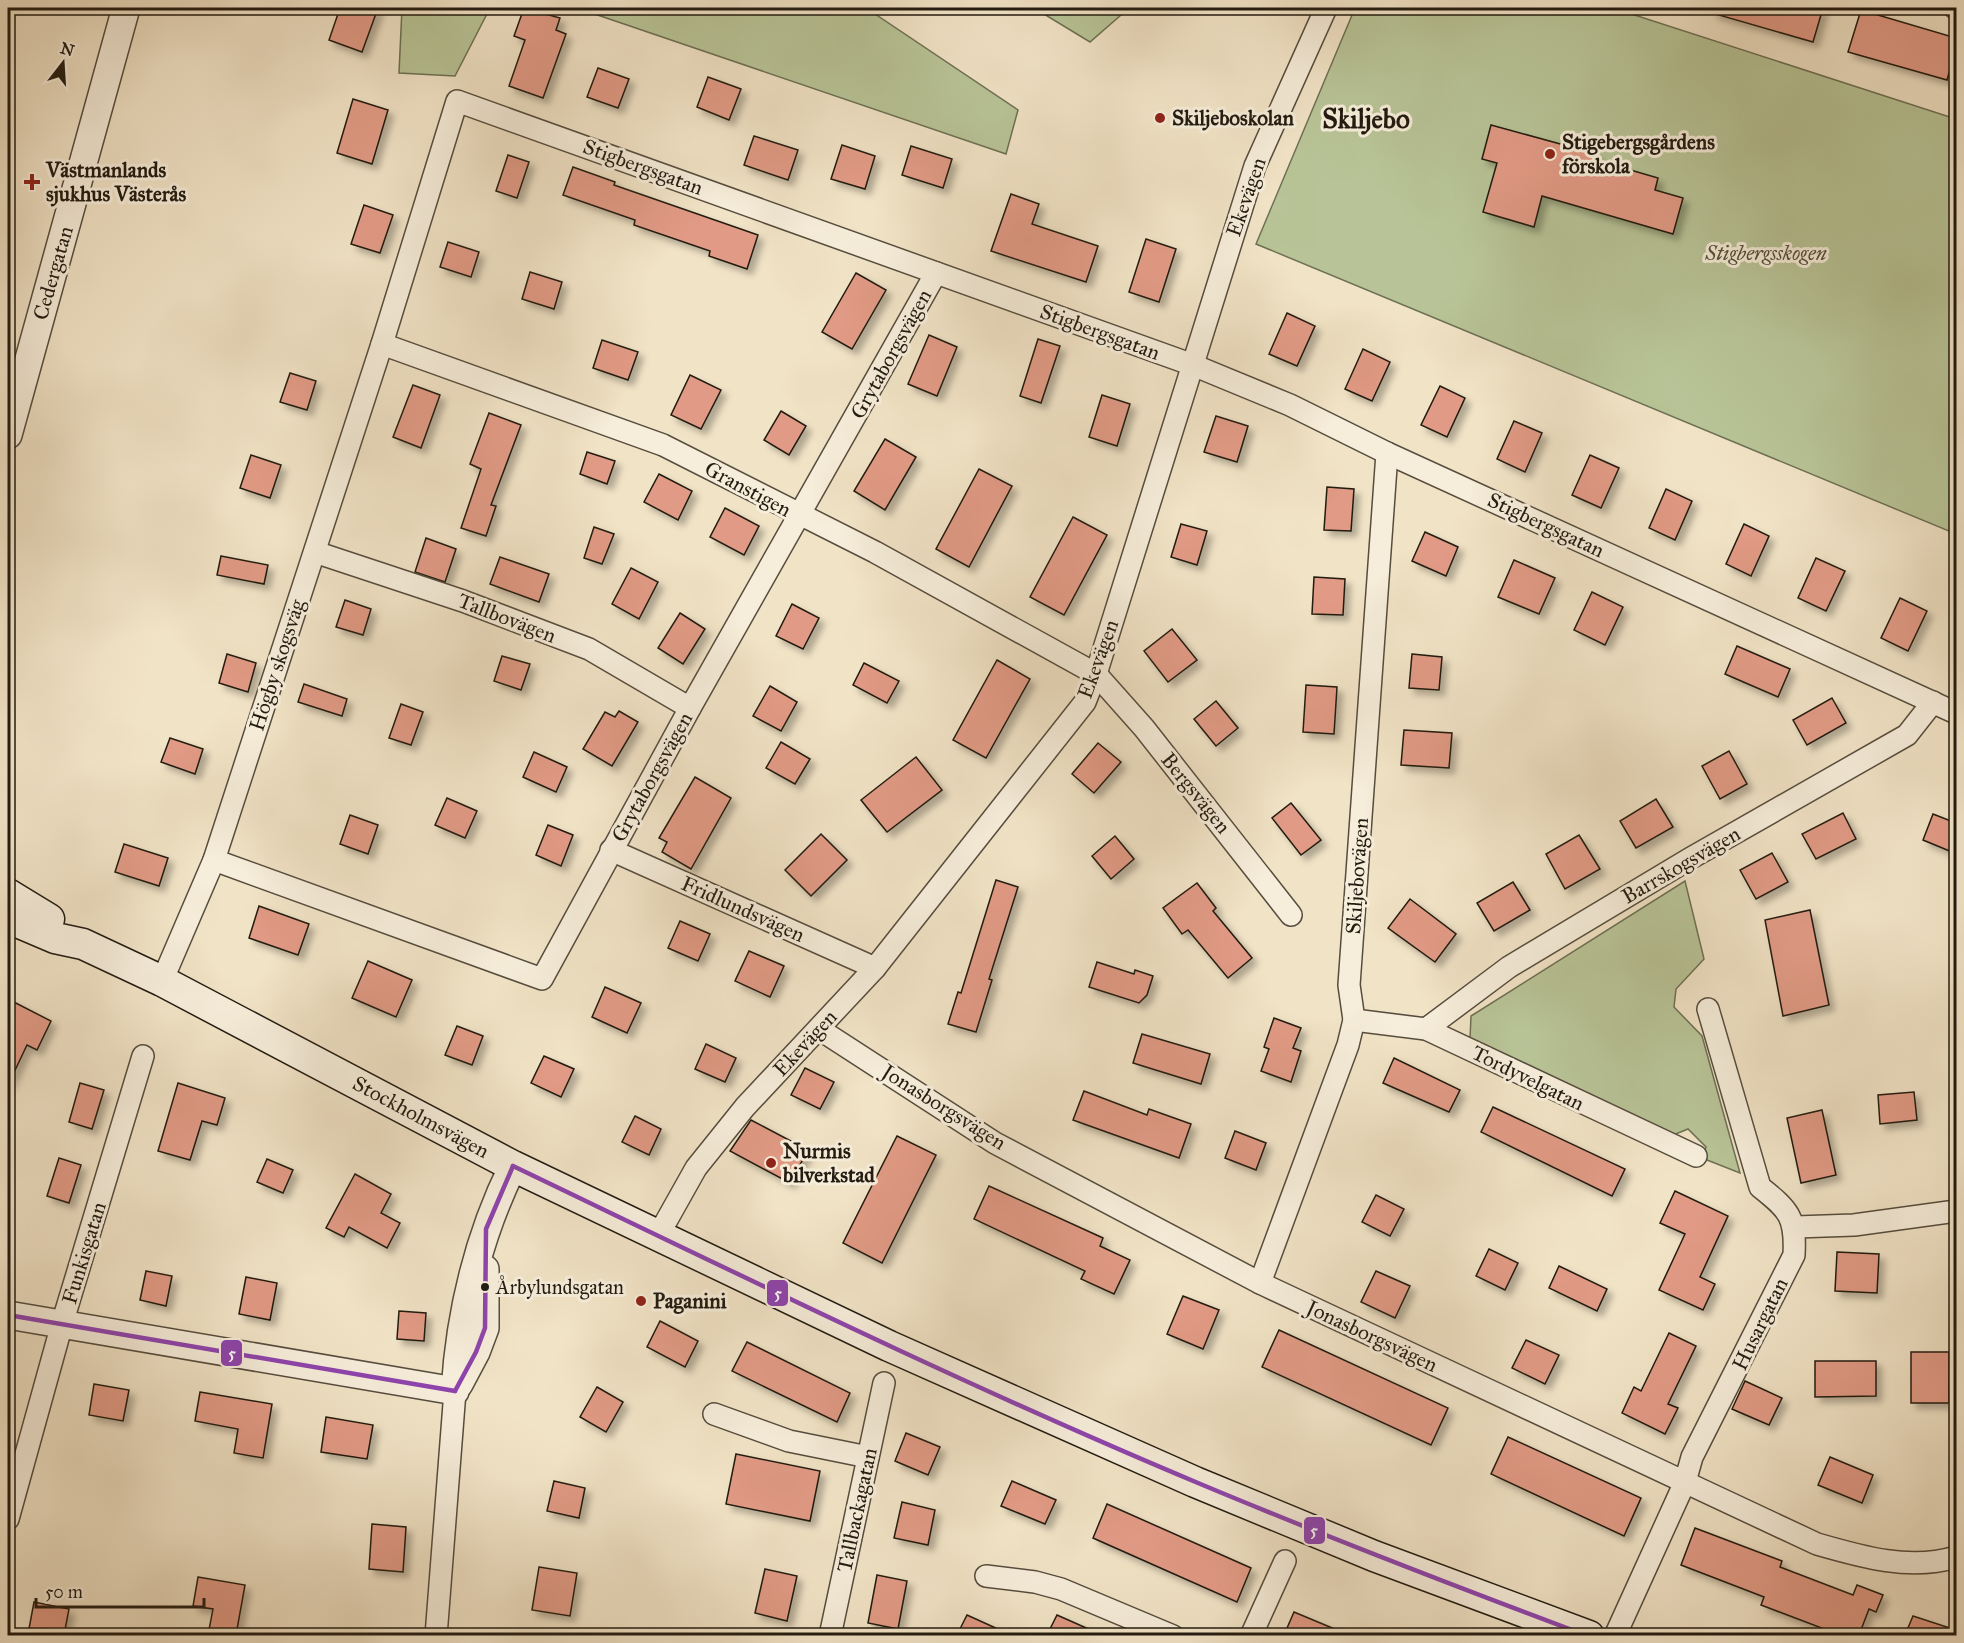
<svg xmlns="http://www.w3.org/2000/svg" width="1964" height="1643" font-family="'IM FELL Great Primer',serif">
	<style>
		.green { fill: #b8c497; stroke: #6d7054; stroke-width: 1.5 }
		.building { fill: #e19a85; stroke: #221b11; stroke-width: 1.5; filter: url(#shadow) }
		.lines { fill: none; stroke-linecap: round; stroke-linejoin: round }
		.minor-casing { stroke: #564d3e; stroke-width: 24 }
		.tertiary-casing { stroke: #564d3e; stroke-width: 30 }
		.secondary-casing { stroke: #221b11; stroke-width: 33 }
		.minor { stroke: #f6edda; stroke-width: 21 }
		.tertiary { stroke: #f6edda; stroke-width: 27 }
		.secondary { stroke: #f6edda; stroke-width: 30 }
		.bus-1-casing { stroke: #f6edda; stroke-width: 9 }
		.bus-1 { stroke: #8e44ad; stroke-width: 4.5 }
		.poi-dot { fill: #8f2418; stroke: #f6edda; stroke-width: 2 }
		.bus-dot { fill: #221b11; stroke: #f6edda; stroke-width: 2 }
		.labels { text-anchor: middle; stroke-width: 6; stroke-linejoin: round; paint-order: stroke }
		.bus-label { font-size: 20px; fill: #221b11; stroke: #f6edda; text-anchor: start }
		.poi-label { font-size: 21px; font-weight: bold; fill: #221b11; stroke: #f6edda; text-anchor: start }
		.street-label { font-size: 21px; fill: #221b11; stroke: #f6edda }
		.park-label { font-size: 21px; font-style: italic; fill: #4f4e39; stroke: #f6edda }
		.district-label { font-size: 27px; font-weight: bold; fill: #221b11; stroke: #f6edda }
		.line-badge { stroke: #f6edda; stroke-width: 2 }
		.badge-label { font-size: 16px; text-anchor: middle; font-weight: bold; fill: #fff }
	</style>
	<defs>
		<filter id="shadow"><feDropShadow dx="5.5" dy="5.5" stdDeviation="3" flood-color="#0004"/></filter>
	</defs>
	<rect width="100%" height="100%" fill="#f1e3c6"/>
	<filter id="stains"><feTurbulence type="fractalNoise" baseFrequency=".00333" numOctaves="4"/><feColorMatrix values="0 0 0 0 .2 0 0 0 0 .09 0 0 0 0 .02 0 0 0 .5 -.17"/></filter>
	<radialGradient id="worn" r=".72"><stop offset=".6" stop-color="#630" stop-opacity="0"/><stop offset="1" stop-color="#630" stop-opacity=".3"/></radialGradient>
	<g class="green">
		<path d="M402 8H490L455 76 399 73Z"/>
		<path d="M577 8H866L1018 110 1006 154Z"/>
		<path d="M1034 8H1129L1090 42Z"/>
		<path d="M1355 8H1613L1956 119V534L1256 244Z"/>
		<path d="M1685 881 1704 959 1676 989 1674 1007 1702 1036 1740 1173 1702 1158 1706 1147 1688 1129 1666 1138 1470 1039 1471 1016Z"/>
	</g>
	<g class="building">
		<path d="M340 8H378L362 52 329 40Z"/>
		<path d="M524 8 560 18 556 30 566 34 543 98 509 86 525 40 514 36Z"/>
		<path d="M1712 8H1823L1813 42 1712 13Z"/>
		<path d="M1861 10 1956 38V48L1947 80 1848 52Z"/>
		<path d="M598 68 629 79 618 108 587 97Z"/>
		<path d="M708 77 741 89 729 120 697 107Z"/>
		<path d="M353 99 388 110 372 164 337 153Z"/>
		<path d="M1491 125 1597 154 1596 160 1658 178 1655 190 1683 198 1673 234 1542 196 1534 227 1483 212 1497 163 1482 159Z"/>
		<path d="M754 136 798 150 788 180 744 165Z"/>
		<path d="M842 145 875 156 865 189 831 179Z"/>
		<path d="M911 146 952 159 943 188 902 175Z"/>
		<path d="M508 155 529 162 517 198 496 191Z"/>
		<path d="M573 167 615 182 614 185 758 235 747 269 709 256 710 251 634 225 635 220 563 195Z"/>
		<path d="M1011 194 1039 204 1032 224 1098 246 1086 282 991 251Z"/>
		<path d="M364 205 393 215 380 253 351 244Z"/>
		<path d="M1146 239 1176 249 1159 302 1129 292Z"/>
		<path d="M448 242 479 252 471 277 440 267Z"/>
		<path d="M530 272 562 282 554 309 522 299Z"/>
		<path d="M856 273 886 290 852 349 822 332Z"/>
		<path d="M1287 313 1315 326 1297 366 1269 354Z"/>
		<path d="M929 335 957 347 937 396 908 384Z"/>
		<path d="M1038 339 1060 346 1041 403 1020 396Z"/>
		<path d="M602 340 638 352 628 380 593 368Z"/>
		<path d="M1363 349 1390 362 1372 401 1345 389Z"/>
		<path d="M290 373 316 381 307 410 280 402Z"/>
		<path d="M690 375 721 390 701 429 671 415Z"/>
		<path d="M413 385 440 395 421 448 393 437Z"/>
		<path d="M1440 386 1465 398 1447 437 1421 425Z"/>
		<path d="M1102 395 1130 404 1117 446 1089 437Z"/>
		<path d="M781 411 806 426 789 455 764 440Z"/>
		<path d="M489 413 521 425 491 505 496 506 486 536 461 528 481 469 470 464Z"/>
		<path d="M1216 416 1248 426 1237 462 1204 452Z"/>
		<path d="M1514 421 1542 433 1525 472 1497 459Z"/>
		<path d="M885 439 916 457 885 510 854 491Z"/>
		<path d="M587 452 615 461 607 484 580 474Z"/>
		<path d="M251 455 281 465 270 498 240 488Z"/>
		<path d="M1590 455 1619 468 1601 508 1572 495Z"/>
		<path d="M979 469 1012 486 969 567 936 549Z"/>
		<path d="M659 474 692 491 678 520 644 502Z"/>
		<path d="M1327 487 1354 489 1351 531 1324 530Z"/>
		<path d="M1666 489 1692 501 1675 540 1649 528Z"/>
		<path d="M725 508 759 526 744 555 710 537Z"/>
		<path d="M1073 517 1107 535 1064 615 1030 597Z"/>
		<path d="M1181 524 1207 531 1197 565 1171 557Z"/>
		<path d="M1744 524 1769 536 1751 576 1726 564Z"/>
		<path d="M594 527 614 534 602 564 584 558Z"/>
		<path d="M1425 532 1458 547 1446 576 1412 561Z"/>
		<path d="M426 538 456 549 445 582 415 572Z"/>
		<path d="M221 556 268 565 264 584 217 575Z"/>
		<path d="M500 557 549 574 539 602 490 584Z"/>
		<path d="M1816 558 1845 571 1826 611 1798 598Z"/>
		<path d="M1514 560 1555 578 1539 614 1498 597Z"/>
		<path d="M631 568 658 582 639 619 612 604Z"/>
		<path d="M1314 577 1345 579 1343 615 1312 614Z"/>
		<path d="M1592 592 1623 607 1605 645 1574 630Z"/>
		<path d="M1900 598 1927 611 1908 651 1881 638Z"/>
		<path d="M345 600 371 609 363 635 336 627Z"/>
		<path d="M792 604 819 618 803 649 776 636Z"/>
		<path d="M680 613 705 629 683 664 658 648Z"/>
		<path d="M1172 629 1197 660 1168 682 1144 651Z"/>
		<path d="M1737 646 1790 669 1778 697 1725 674Z"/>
		<path d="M227 654 256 663 248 692 219 683Z"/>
		<path d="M1412 654 1442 657 1439 690 1409 688Z"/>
		<path d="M502 656 530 664 521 690 494 681Z"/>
		<path d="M997 660 1030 679 986 758 953 740Z"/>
		<path d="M864 663 899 681 887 703 853 685Z"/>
		<path d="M304 684 347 699 342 716 298 702Z"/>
		<path d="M1306 685 1337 687 1334 734 1303 732Z"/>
		<path d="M770 686 797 702 781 731 753 716Z"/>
		<path d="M1832 698 1846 723 1807 745 1793 720Z"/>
		<path d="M1216 701 1238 728 1216 746 1194 719Z"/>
		<path d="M401 704 423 712 411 745 389 738Z"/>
		<path d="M619 711 638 722 612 766 583 749 605 712 615 717Z"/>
		<path d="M1404 730 1452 733 1449 768 1401 765Z"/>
		<path d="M170 738 203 749 195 774 161 762Z"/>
		<path d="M781 742 810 759 795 784 766 768Z"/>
		<path d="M1098 743 1121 762 1094 793 1072 774Z"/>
		<path d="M1729 751 1747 784 1720 799 1702 766Z"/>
		<path d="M534 752 567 767 556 792 523 777Z"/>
		<path d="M916 757 942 790 887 832 861 800Z"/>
		<path d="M695 777 731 798 691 869 662 852 667 842 659 838Z"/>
		<path d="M447 798 477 811 465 838 435 825Z"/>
		<path d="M1656 799 1673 827 1636 848 1620 821Z"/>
		<path d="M1291 803 1321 840 1301 855 1272 818Z"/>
		<path d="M1843 813 1856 839 1816 859 1802 834Z"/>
		<path d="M1933 814 1956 823V841L1952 852 1923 840Z"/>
		<path d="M350 815 378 825 368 854 340 844Z"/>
		<path d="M548 825 573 835 561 866 536 855Z"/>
		<path d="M821 834 847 860 811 896 785 870Z"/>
		<path d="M1579 835 1600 869 1565 889 1546 854Z"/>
		<path d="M1115 836 1134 859 1111 879 1092 856Z"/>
		<path d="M124 844 168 858 159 886 115 872Z"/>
		<path d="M1772 853 1788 882 1756 899 1740 870Z"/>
		<path d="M996 880 1018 887 989 979 992 980 976 1032 948 1024 958 992 961 993Z"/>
		<path d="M1513 882 1530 910 1494 931 1477 903Z"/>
		<path d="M1197 883 1216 908 1213 911 1252 958 1228 978 1188 930 1182 934 1163 908Z"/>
		<path d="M1410 899 1456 934 1435 962 1388 928Z"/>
		<path d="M259 906 309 924 298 955 249 938Z"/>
		<path d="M1810 910 1829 1005 1783 1016 1765 920Z"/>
		<path d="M680 921 710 934 698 961 668 948Z"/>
		<path d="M749 951 784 966 770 997 735 981Z"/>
		<path d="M368 961 412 980 396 1017 352 998Z"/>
		<path d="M1097 962 1134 974 1135 970 1153 976 1147 995 1139 1003 1089 987Z"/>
		<path d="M605 987 641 1003 627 1033 592 1017Z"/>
		<path d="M8 999 51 1021 37 1050 27 1045 8 1085Z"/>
		<path d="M1274 1018 1301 1028 1293 1048 1301 1051 1291 1082 1261 1071 1269 1049 1264 1047Z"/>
		<path d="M457 1026 483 1036 472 1065 445 1055Z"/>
		<path d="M1142 1034 1210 1054 1201 1084 1133 1063Z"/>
		<path d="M706 1044 736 1058 725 1082 695 1069Z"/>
		<path d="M544 1056 574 1069 561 1097 531 1083Z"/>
		<path d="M1394 1058 1460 1090 1449 1112 1383 1083Z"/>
		<path d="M805 1068 834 1082 820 1109 791 1095Z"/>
		<path d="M80 1083 104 1090 92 1129 69 1122Z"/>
		<path d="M178 1083 225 1098 217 1125 202 1121 190 1160 158 1151Z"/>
		<path d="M1084 1091 1147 1115 1149 1109 1191 1124 1179 1158 1073 1120Z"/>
		<path d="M1914 1092 1917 1120 1880 1124 1878 1095Z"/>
		<path d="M1493 1107 1625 1169 1612 1196 1481 1132Z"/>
		<path d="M1822 1110 1836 1175 1801 1183 1787 1118Z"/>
		<path d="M635 1116 661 1129 649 1155 622 1142Z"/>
		<path d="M751 1120 808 1150 790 1183 730 1151Z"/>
		<path d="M1235 1131 1266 1143 1256 1170 1225 1158Z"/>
		<path d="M897 1136 936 1155 882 1263 843 1243Z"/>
		<path d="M59 1158 81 1165 69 1203 47 1196Z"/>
		<path d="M267 1159 293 1170 283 1193 257 1182Z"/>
		<path d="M355 1174 391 1194 381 1213 400 1223 387 1248 349 1227 344 1237 326 1228Z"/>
		<path d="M989 1186 1103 1238 1100 1246 1130 1260 1114 1294 1081 1279 1085 1271 974 1219Z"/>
		<path d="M1675 1191 1728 1216 1700 1277 1715 1284 1703 1310 1659 1290 1685 1234 1660 1223Z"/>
		<path d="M1376 1195 1404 1209 1390 1236 1362 1222Z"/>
		<path d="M1489 1249 1518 1263 1505 1290 1476 1276Z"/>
		<path d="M1837 1252 1879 1254 1877 1293 1835 1291Z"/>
		<path d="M1559 1266 1607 1289 1597 1311 1549 1288Z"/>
		<path d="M146 1271 172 1276 166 1306 140 1300Z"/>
		<path d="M1376 1271 1410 1286 1395 1318 1361 1302Z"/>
		<path d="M246 1277 277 1283 270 1320 239 1314Z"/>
		<path d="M1183 1296 1219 1310 1203 1349 1167 1334Z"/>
		<path d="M399 1311 426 1313 424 1341 397 1339Z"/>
		<path d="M660 1321 698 1341 685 1367 647 1347Z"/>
		<path d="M1279 1330 1448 1408 1431 1445 1262 1367Z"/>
		<path d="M1669 1333 1696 1346 1668 1404 1678 1408 1665 1434 1622 1413 1634 1387 1641 1391Z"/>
		<path d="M1526 1340 1559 1355 1545 1384 1512 1368Z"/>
		<path d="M747 1342 850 1393 837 1422 732 1371Z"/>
		<rect x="1911" y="1352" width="38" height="51"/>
		<path d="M1815 1361H1876V1396L1815 1397Z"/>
		<path d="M1745 1381 1782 1398 1769 1425 1732 1409Z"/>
		<path d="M94 1384 129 1390 123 1421 89 1415Z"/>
		<path d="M597 1387 623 1402 606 1432 580 1417Z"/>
		<path d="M200 1392 272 1404 263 1458 234 1453 238 1429 195 1421Z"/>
		<path d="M326 1417 373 1425 367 1459 321 1452Z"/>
		<path d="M906 1433 940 1447 928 1475 895 1461Z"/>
		<path d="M1508 1437 1641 1498 1624 1536 1491 1474Z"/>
		<path d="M736 1454 820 1471 810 1521 726 1504Z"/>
		<path d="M1830 1457 1873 1475 1862 1503 1818 1485Z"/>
		<path d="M554 1481 585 1488 579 1518 547 1511Z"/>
		<path d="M1012 1481 1056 1500 1045 1524 1001 1506Z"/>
		<path d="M902 1502 935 1510 928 1545 894 1538Z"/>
		<path d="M1107 1504 1251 1568 1237 1602 1093 1538Z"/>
		<path d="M372 1524 406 1527 403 1572 369 1569Z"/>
		<path d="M1695 1528 1782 1561 1780 1567 1853 1595 1857 1585 1883 1595 1876 1612 1869 1609 1859 1635H1840L1761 1605 1764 1597 1681 1565Z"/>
		<path d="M539 1567 577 1573 570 1616 532 1610Z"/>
		<path d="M765 1569 797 1576 787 1621 755 1613Z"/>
		<path d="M877 1575 907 1581 898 1629 868 1623Z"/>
		<path d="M198 1577 245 1585 236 1635H208L213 1609 193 1606Z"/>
		<path d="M34 1602 69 1609 64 1635 28 1634Z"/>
		<path d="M1294 1612 1349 1635H1284Z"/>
		<path d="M967 1615 1011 1635H957Z"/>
		<path d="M1057 1615 1102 1635H1047Z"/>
		<path d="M1913 1616 1956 1630V1635H1905Z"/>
	</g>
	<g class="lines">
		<g class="minor-casing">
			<g id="minor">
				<path d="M1955 8H1956"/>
				<path d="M382 344 663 445 875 552 1096 674 1144 728 1291 915"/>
				<path d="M315 552 463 601 589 649 690 708"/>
				<path d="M611 850 875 968"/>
				<path d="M214 860 542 979 690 708 936 273"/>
				<path d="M162 981 214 860 382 344 457 101 1193 365 1290 405 1387 453 1956 713"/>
				<path d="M1354 1020 1426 1029 1696 1156"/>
				<path d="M819 1029 995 1143 1260 1283 1817 1544C1862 1557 1910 1571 1956 1557"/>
				<path d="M1426 1029 1509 967 1691 858 1907 735 1933 702"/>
				<path d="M1796 1227 1854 1225 1956 1211"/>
				<path d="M659 1234 696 1168 745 1107 875 968 1085 702 1096 674 1255 166 1326 8"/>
				<path d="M1260 1283 1348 1045 1354 1020 1349 985 1387 453"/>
				<path d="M714 1414 789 1441 868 1457"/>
				<path d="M8 1519 62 1324 143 1056"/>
				<path d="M986 1576 1035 1582 1061 1589 1173 1636"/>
				<path d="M436 1636 455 1391"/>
				<path d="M830 1636 884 1383"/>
				<path d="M1251 1636 1285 1561"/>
				<path d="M1615 1636 1685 1482 1692 1457 1794 1255C1796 1217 1789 1210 1760 1187L1708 1009"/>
			</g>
		</g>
		<g class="tertiary-casing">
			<g id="tertiary">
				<path d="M8 435 126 8"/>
				<path d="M8 1315 455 1391"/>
				<path d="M459 1384 476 1352 485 1328V1269"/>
				<path d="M455 1391C460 1312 478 1237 513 1166"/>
			</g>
		</g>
		<g class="secondary-casing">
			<g id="secondary">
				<path d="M8 894 49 919"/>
				<path d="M8 918 55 938 83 944 162 981 513 1166 889 1346 1195 1482 1374 1556 1589 1636"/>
			</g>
		</g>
		<use href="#minor" class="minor"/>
		<use href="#tertiary" class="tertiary"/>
		<use href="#secondary" class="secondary"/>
		<g class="bus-1-casing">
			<g id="bus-1">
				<path d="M513 1166C740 1275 966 1386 1198 1483 1327 1537 1457 1587 1588 1636"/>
				<path d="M8 1315 455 1391"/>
				<path d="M455 1391 476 1352 485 1328 486 1229 513 1166"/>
			</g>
		</g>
		<use href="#bus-1" class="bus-1"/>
	</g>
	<g class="poi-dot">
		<circle cx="1160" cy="118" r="6"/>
		<circle cx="1550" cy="154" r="6"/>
		<path d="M29 173h6v6h6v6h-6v6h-6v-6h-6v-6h6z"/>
		<circle cx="771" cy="1163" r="6"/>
		<circle cx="641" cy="1301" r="6"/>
	</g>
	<circle class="bus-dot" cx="485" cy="1287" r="5"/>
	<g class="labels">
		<g class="bus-label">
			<text x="496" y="1294">Årbylundsgatan</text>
		</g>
		<g class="poi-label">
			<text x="1172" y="125">Skiljeboskolan</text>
			<text x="1562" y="149">Stigebergsgårdens<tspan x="1562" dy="24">förskola</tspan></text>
			<text x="46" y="177">Västmanlands<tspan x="46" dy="24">sjukhus Västerås</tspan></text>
			<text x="783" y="1158">Nurmis<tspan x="783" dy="24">bilverkstad</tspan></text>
			<text x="653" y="1308">Paganini</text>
		</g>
		<g class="street-label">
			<text transform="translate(643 167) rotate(20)" y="7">Stigbergsgatan</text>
			<text transform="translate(1246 197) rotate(-71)" y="7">Ekevägen</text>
			<text transform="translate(53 273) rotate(-74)" y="7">Cedergatan</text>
			<text transform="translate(1100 332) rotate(20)" y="7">Stigbergsgatan</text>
			<text transform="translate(891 354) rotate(-61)" y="7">Grytaborgsvägen</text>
			<text transform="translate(748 489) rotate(28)" y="7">Granstigen</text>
			<text transform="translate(1546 525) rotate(25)" y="7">Stigbergsgatan</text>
			<text transform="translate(507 618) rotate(21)" y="7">Tallbovägen</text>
			<text transform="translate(1098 659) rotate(-70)" y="7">Ekevägen</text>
			<text transform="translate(277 665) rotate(-72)" y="7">Högby skogsväg</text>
			<text transform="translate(652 777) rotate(-61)" y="7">Grytaborgsvägen</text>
			<text transform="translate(1196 793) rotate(51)" y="7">Bergsvägen</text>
			<text transform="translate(1681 865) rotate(-30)" y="7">Barrskogsvägen</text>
			<text transform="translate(1357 876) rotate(-86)" y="7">Skiljebovägen</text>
			<text transform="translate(743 909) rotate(24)" y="7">Fridlundsvägen</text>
			<text transform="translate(805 1043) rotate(-47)" y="7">Ekevägen</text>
			<text transform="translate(1528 1078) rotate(26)" y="7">Tordyvelgatan</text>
			<text transform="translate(944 1107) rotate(32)" y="7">Jonasborgsvägen</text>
			<text transform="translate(421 1117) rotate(28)" y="7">Stockholmsvägen</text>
			<text transform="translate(84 1253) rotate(-73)" y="7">Funkisgatan</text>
			<text transform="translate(1760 1324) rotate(-64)" y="7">Husargatan</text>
			<text transform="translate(1372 1336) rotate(25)" y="7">Jonasborgsvägen</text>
			<text transform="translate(857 1510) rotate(-78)" y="7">Tallbackagatan</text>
		</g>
		<g class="park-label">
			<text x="1766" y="260">Stigbergsskogen</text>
		</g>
		<g class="district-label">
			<text x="1366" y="128">Skiljebo</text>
		</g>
	</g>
	<g class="line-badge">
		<rect x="766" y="1279" width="23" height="28" rx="6" fill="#8e44ad"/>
		<rect x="220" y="1339" width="23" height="28" rx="6" fill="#8e44ad"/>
		<rect x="1303" y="1516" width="23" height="29" rx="6" fill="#8e44ad"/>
	</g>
	<g class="badge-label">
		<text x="778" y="1299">5</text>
		<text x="232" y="1359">5</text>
		<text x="1314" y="1536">5</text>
	</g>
	<rect width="1964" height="1643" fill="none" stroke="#f1e3c6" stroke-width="30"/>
	<rect x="9" y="9" width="1946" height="1625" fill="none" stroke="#221b11" stroke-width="3"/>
	<rect x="15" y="15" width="1934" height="1613" fill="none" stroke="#221b11" stroke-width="1.5"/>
	<g transform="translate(63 63) rotate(17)" stroke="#f6edda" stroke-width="4.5" paint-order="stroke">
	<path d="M0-4.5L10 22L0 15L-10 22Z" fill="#221b11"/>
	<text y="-9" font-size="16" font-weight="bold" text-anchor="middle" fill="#221b11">N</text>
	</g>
	<path d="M36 1598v9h168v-9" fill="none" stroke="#221b11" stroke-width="3"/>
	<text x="45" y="1598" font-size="18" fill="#221b11" stroke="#f6edda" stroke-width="4.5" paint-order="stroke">50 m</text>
	<rect width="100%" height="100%" filter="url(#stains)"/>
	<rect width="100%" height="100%" fill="url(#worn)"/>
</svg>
